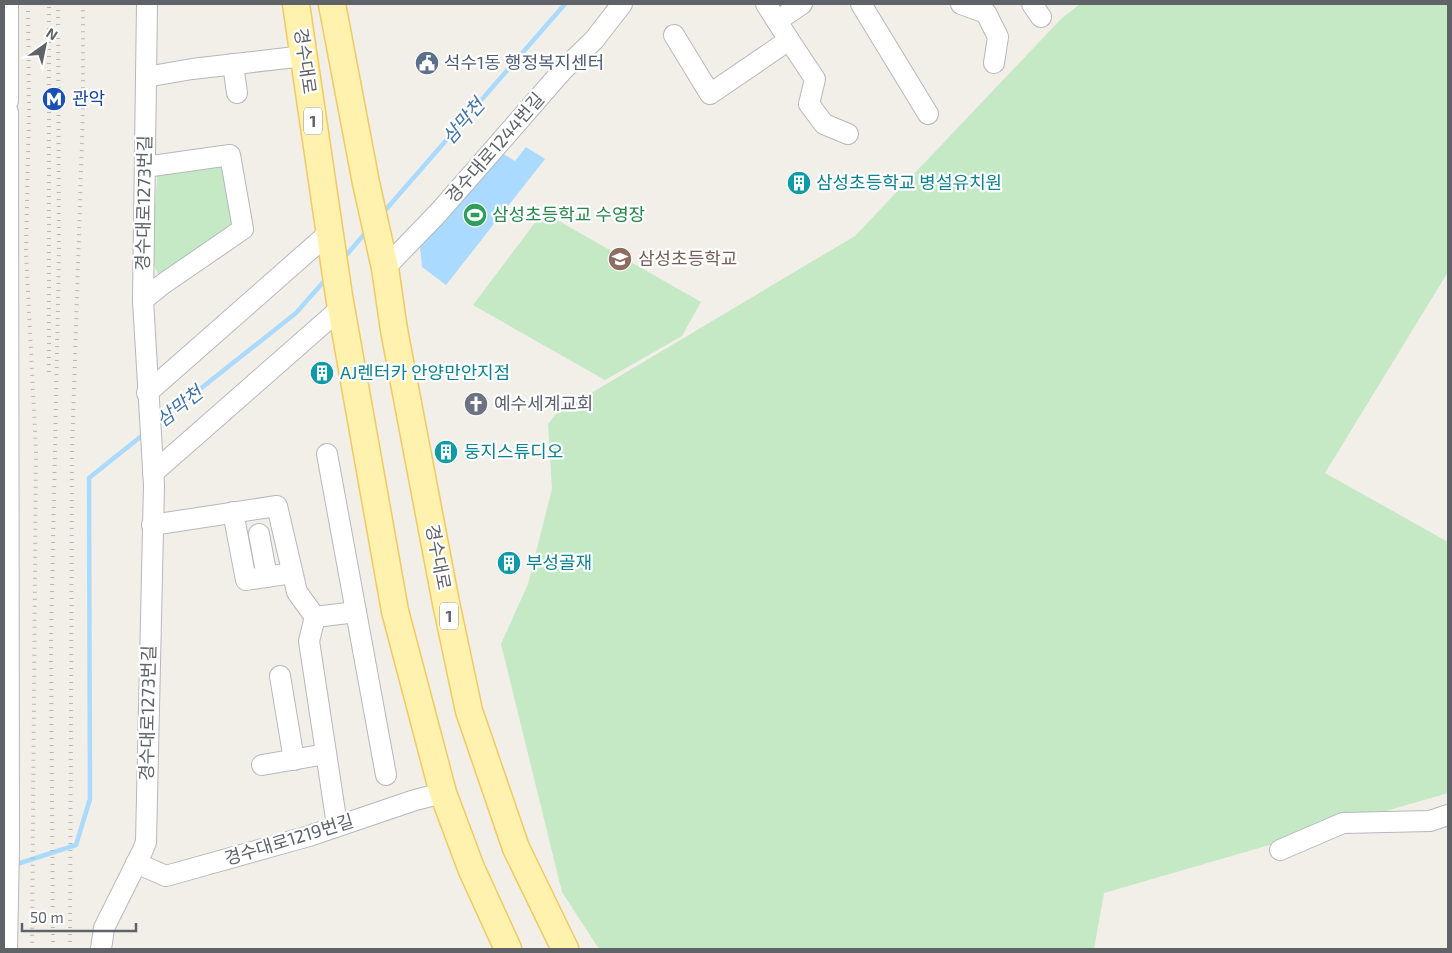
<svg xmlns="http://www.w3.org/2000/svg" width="1452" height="953" font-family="'Exo 2','Noto Sans KR',sans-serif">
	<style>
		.green { fill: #c5e8c5 }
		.water { fill: #aadaff }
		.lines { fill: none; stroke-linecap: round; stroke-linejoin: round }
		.stream { stroke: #aadaff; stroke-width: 4.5 }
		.minor-casing { stroke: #b5b8bc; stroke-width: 22 }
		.major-casing { stroke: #f2c960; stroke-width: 29 }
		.minor { stroke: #fff; stroke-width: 20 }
		.major { stroke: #fff2af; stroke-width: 26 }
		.rail { stroke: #b6b7b8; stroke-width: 4; stroke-dasharray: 1 6; stroke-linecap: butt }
		.labels { text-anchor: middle; stroke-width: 4.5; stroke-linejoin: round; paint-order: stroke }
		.shield { fill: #fff; stroke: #8f9295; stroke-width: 1 }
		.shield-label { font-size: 16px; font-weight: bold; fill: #5f6368 }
		.street-label { font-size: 18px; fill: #5f6368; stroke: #fff }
		.service-label { font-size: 18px; fill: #4e5e75; stroke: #fff; text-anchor: start }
		.transit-label { font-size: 18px; fill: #164399; stroke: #fff; text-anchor: start }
		.culture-label { font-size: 18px; fill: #0d838f; stroke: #fff; text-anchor: start }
		.leisure-label { font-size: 18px; fill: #27864d; stroke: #fff; text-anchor: start }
		.education-label { font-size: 18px; fill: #785e54; stroke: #fff; text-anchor: start }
		.worship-label { font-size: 18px; fill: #5b616d; stroke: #fff; text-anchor: start }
		.water-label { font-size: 19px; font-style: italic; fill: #4174aa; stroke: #fff }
	</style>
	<rect width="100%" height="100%" fill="#f1efe8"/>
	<g class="green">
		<path d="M1080 4H1448V272L1325 473 1448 542V793L1104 893 1094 949H599L562 892 501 644 528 584 552 489 548 424 556 414 855 236 1061 19Z"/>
		<path d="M230 155 243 229 163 284 151 259 158 165Z"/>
		<path d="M543 212 701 302 682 336 605 380 473 305Z"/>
	</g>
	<path class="water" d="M526 147 545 159 446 285 422 267 420 247 502 153 515 161Z"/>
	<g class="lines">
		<g class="stream">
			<path d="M382 214 565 4"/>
			<path d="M343 259 367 231"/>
			<path d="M156 424 296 313 326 279"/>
			<path d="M14 865 76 845 90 799 89 478 144 434"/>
		</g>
		<g class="minor-casing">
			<g id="minor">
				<path d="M861 4 928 114"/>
				<path d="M961 4 986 13 998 37 994 63"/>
				<path d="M1032 4 1041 17"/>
				<path d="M777 21 802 4"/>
				<path d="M674 35 710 94 789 40 766 4"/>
				<path d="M789 40 815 79 809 104 824 124 848 134"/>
				<path d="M233 64 237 93"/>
				<path d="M146 77 192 69 304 56"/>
				<path d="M8 101V4"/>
				<path d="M385 268 439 212 563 70 594 40 622 4"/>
				<path d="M143 300 163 284 243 229 230 155 145 167"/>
				<path d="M147 393 330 232"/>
				<path d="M327 454 386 775"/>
				<path d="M153 473 341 308"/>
				<path d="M233 512 246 580 292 573"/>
				<path d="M152 525 277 506 297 592 315 617 309 641 337 825"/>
				<path d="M259 534 267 577"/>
				<path d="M315 617 356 612"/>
				<path d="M280 676 294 760"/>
				<path d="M262 765 326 754"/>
				<path d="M1280 850 1343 823 1430 821 1448 815"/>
				<path d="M136 863 166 876 309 836 415 800 443 793"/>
				<path d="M7 949 9 847 8 112"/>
				<path d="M101 949 104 928 142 852 146 842 154 485 143 300 147 4"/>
			</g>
		</g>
		<g class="major-casing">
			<g id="major">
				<path d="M296 4 339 296 395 611 443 793 471 868 508 949"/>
				<path d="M332 4 366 183 385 268 394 330 446 603 469 711 516 848 565 949"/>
			</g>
		</g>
		<use href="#minor" class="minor"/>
		<use href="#major" class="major"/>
		<g class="rail">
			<path d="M28 4 29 110 26 252 36 450 32 949"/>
			<path d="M49 372V4"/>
			<path d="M53 949 51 642 59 254 58 4"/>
			<path d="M70 949 72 451 83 110V4"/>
		</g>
	</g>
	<defs>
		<g id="civic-disc" transform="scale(1.25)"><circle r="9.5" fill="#5c6f8a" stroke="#fff"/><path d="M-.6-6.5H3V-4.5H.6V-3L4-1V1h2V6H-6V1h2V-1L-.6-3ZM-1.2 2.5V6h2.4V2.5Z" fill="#fff"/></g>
		<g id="metro-disc" transform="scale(1.25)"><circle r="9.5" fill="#1a4fb4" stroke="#fff"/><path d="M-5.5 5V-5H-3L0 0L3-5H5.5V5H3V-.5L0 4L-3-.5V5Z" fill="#fff"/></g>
		<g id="building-disc" transform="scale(1.25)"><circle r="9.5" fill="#0f9aa8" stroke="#fff"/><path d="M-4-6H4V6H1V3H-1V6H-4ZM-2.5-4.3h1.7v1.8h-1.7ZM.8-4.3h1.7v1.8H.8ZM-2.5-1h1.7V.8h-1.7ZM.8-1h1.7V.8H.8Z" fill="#fff"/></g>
		<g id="stadium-disc" transform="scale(1.25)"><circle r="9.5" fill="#2e9e5b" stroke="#fff"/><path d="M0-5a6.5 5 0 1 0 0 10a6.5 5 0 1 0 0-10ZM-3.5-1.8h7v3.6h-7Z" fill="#fff"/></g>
		<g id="school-disc" transform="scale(1.25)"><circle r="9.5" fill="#8d6e63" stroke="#fff"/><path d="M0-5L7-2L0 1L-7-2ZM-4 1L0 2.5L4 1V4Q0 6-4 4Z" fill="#fff"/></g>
		<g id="church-disc" transform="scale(1.25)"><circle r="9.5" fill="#6b7280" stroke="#fff"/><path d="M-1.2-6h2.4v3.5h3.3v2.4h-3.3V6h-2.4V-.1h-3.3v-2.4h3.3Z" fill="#fff"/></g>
	</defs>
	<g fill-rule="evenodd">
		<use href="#civic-disc" x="427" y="63"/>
		<use href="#metro-disc" x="54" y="99"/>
		<use href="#building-disc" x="799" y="183"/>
		<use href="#stadium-disc" x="475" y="215"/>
		<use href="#school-disc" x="620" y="259"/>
		<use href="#building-disc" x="322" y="373"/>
		<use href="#church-disc" x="476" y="404"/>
		<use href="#building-disc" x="446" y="452"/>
		<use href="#building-disc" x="509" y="563"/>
	</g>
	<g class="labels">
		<g class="shield">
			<rect x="304" y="107.5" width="18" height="27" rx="4"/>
			<rect x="440" y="602.5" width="18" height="27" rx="4"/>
		</g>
		<g class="shield-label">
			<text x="313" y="127">1</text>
			<text x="449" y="622">1</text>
		</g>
		<g class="street-label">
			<text transform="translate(305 61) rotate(82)" y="6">경수대로</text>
			<text transform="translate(495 148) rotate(-49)" y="6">경수대로1244번길</text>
			<text transform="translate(144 203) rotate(-89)" y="6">경수대로1273번길</text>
			<text transform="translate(438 557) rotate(79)" y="6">경수대로</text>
			<text transform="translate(148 713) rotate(-89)" y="6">경수대로1273번길</text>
			<text transform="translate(289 840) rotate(-17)" y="6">경수대로1219번길</text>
		</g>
		<g class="service-label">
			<text x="444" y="69">석수1동 행정복지센터</text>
		</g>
		<g class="transit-label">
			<text x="72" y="105">관악</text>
		</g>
		<g class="culture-label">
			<text x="816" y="189">삼성초등학교 병설유치원</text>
			<text x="340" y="379">AJ렌터카 안양만안지점</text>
			<text x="464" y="458">둥지스튜디오</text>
			<text x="526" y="569">부성골재</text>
		</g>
		<g class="leisure-label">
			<text x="492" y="221">삼성초등학교 수영장</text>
		</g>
		<g class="education-label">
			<text x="638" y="265">삼성초등학교</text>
		</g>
		<g class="worship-label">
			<text x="494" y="410">예수세계교회</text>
		</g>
		<g class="water-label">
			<text transform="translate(463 121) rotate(-49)" y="7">삼막천</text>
			<text transform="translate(179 406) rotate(-38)" y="7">삼막천</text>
		</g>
	</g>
	<rect width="1452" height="953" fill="none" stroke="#5f6368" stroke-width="10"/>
	<g transform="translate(45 45) rotate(33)" stroke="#ffffff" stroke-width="4" paint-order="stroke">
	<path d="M0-4L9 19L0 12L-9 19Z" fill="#5f6368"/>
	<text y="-8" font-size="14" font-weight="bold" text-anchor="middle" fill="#5f6368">N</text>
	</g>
	<path d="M22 923v8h114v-8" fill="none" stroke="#5f6368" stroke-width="2.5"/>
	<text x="30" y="923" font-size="15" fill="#5f6368" stroke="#ffffff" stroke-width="4" paint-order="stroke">50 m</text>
</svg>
